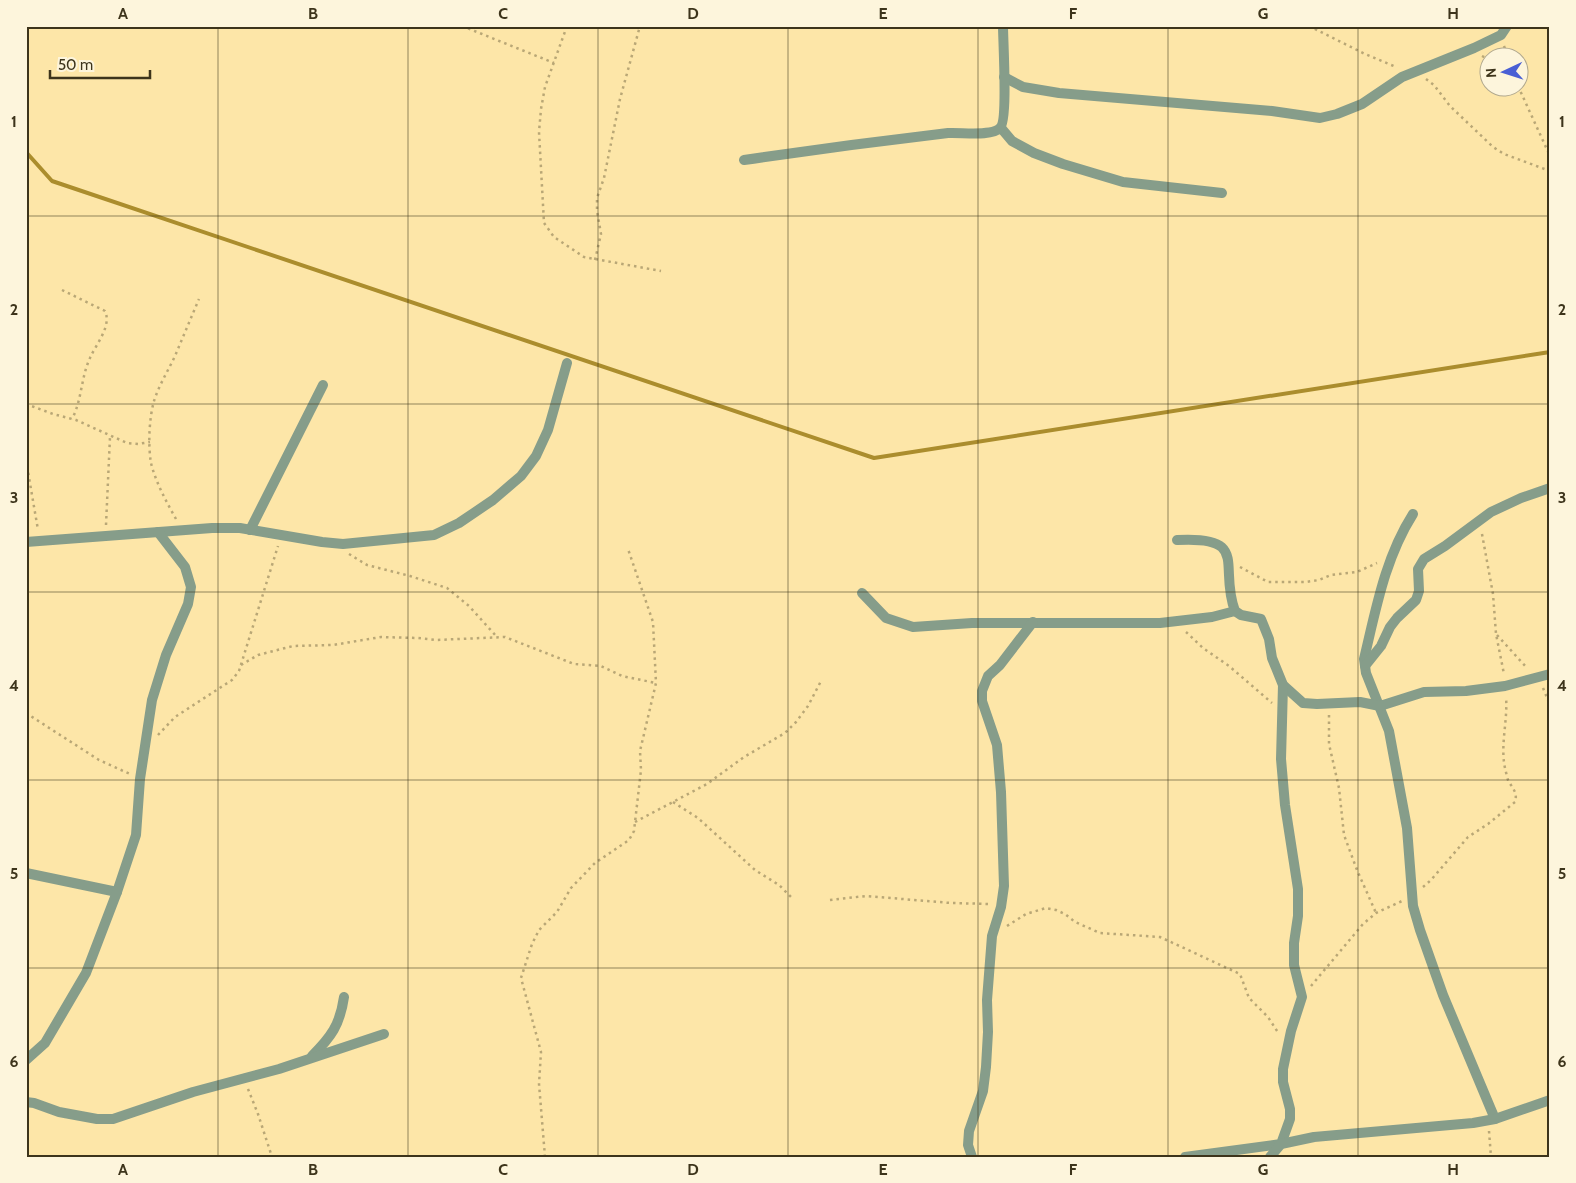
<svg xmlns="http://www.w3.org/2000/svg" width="1576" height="1183" font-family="Cabin,sans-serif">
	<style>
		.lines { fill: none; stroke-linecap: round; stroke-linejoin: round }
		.stream { stroke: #ab8d2d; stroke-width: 4 }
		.path { stroke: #b9a776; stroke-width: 2.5; stroke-dasharray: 2.5 4; stroke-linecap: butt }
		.minor { stroke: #869d8a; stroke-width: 10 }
		.grid { fill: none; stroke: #3d341b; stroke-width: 1; stroke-opacity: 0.55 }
		.neatline { fill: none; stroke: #3d341b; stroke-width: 2 }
		.grid-label { font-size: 16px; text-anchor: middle; font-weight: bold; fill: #3d341b }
	</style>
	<rect width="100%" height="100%" fill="#fde6a8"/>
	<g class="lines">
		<path class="stream" d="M26 152 52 181 874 458 1550 352"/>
		<g class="path">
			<path d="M462 26 554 63"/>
			<path d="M567 26 545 87 541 109 539 132 544 223 554 237 584 257 661 271"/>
			<path d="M1309 26 1365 54 1396 67"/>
			<path d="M1504 46 1508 58"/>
			<path d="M1482 56 1488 59"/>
			<path d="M1426 79 1434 85 1450 106 1493 147 1504 154 1550 171"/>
			<path d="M1518 86 1550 156"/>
			<path d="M595 260 601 234 597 211V198L604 178 620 99 640 26"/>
			<path d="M62 290 105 311C112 326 96 344 90 358 81 377 82 400 72 419"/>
			<path d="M26 404 53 414 76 420 127 443 138 444 150 442"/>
			<path d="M26 460 38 530"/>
			<path d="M176 519C166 501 156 483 151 463 148 445 149 419 154 401 159 385 168 371 175 356 183 337 191 318 199 299"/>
			<path d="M106 525 110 437"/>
			<path d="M1482 534 1493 594 1496 634 1504 674"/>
			<path d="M349 554 367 565 410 576 447 588 469 606 497 637"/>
			<path d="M1240 567 1268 582H1306L1319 580 1331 575 1357 572 1377 563"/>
			<path d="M1186 632 1203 648 1229 666 1272 703"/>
			<path d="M1497 635 1527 668"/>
			<path d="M241 665 258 655 293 646 333 645 381 637 418 638 436 640 505 637 574 664 601 666 622 676 656 683"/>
			<path d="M1543 688 1550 705"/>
			<path d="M26 713 99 760 130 774"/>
			<path d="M1329 715V744L1339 788 1344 835 1357 870 1376 913"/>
			<path d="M158 735 175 717 232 680 239 671 278 546"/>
			<path d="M673 802 698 818 755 870 779 885 791 897"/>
			<path d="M635 822 707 784 744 757 785 733 796 722 808 706 821 681"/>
			<path d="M1423 887 1431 880 1468 837 1488 824 1515 802C1518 792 1512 788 1508 780 1507 777 1506 772 1505 768 1500 745 1508 720 1506 697"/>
			<path d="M830 900 866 896 951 903 990 904"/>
			<path d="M1007 926 1026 914 1046 908 1056 910 1065 914 1075 922 1100 933 1160 937 1240 974 1249 998 1268 1017 1279 1034"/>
			<path d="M1311 986 1363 924 1376 913 1402 901"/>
			<path d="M248 1089 258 1114 272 1157"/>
			<path d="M1489 1131 1491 1157"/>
			<path d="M545 1157 539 1084 541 1052 521 978 532 944 539 930 557 912 571 888 595 863 629 840 634 831 641 770 640 751 656 683 653 622 628 549"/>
		</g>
		<g class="minor">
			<path d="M1004 77 1023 87 1059 93 1272 111 1320 118 1337 114 1362 104 1402 77 1474 48 1501 35 1507 26"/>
			<path d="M1001 128 1012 141 1034 153 1063 164 1123 182 1222 193"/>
			<path d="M744 160C812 150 880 141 948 133 961 132 991 137 1000 128 1008 121 1003 41 1003 26"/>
			<path d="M1413 514C1385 558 1376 609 1364 659L1366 673 1389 731 1407 828 1413 906 1420 930 1443 995 1495 1119"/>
			<path d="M250 530 323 385"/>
			<path d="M1177 540C1251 536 1218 566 1235 611L1241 615 1261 619 1269 639 1272 658 1283 685 1303 703 1317 704 1360 702 1380 706 1424 692 1466 691 1505 686 1550 674"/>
			<path d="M26 542 212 528H240L322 542 343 544 434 535 459 523 493 500 521 476 536 456 548 430 567 363"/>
			<path d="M862 593 886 618 913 627 972 623H1160L1212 617 1235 611"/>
			<path d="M1365 666 1381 646 1390 627 1397 618 1416 600 1419 591 1418 569 1424 559 1445 546 1491 512 1521 498 1550 488"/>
			<path d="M26 873 117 892"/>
			<path d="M312 1056C331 1037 340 1025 344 997"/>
			<path d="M26 1060 45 1043 86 973 117 892 136 835 140 779 152 700 166 655 188 604 191 587 185 567 158 532"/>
			<path d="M26 1102 34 1103 59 1112 97 1119H113L193 1092 279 1069 384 1034"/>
			<path d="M972 1157 968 1145 969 1131 983 1091 986 1067 988 1032 987 1000 992 936 1001 907 1004 886 1001 792 997 745 982 701V691L988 676 1000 665 1033 622"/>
			<path d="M1185 1157 1281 1144 1290 1119V1109L1283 1082V1069L1291 1031 1302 997 1294 965V943L1298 916V889L1285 805 1281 759 1283 685"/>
			<path d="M1270 1157 1281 1144 1314 1137 1473 1123 1495 1119 1550 1100"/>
		</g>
	</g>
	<path class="grid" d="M218 26V1157M408 26V1157M598 26V1157M788 26V1157M978 26V1157M1168 26V1157M1358 26V1157M26 216H1550M26 404H1550M26 592H1550M26 780H1550M26 968H1550"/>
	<rect width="1576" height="1183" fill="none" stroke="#fdf5dc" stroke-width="55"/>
	<g transform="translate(1504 72) rotate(266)"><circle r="24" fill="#fdf5dc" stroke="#b0a88f"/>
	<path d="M0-4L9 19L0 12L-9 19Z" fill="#495fd4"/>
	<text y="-8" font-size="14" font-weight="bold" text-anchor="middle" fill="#3d341b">N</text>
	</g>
	<path d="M50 70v8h100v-8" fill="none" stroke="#3d341b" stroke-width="2.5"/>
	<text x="58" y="70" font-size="15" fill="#3d341b" stroke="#fdf5dc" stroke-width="4" paint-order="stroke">50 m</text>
	<rect x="28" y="28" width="1520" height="1128" class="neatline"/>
	<g class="grid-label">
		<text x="123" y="19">A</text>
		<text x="313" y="19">B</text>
		<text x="503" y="19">C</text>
		<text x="693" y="19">D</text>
		<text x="883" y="19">E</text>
		<text x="1073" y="19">F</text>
		<text x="1263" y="19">G</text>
		<text x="1453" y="19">H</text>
		<text x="14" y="127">1</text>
		<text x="1562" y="127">1</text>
		<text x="14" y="315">2</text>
		<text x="1562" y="315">2</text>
		<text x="14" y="503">3</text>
		<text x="1562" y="503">3</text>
		<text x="14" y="691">4</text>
		<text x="1562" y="691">4</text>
		<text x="14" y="879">5</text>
		<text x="1562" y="879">5</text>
		<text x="14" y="1067">6</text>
		<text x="1562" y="1067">6</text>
		<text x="123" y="1175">A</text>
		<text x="313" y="1175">B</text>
		<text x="503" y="1175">C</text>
		<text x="693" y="1175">D</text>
		<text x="883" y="1175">E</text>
		<text x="1073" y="1175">F</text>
		<text x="1263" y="1175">G</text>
		<text x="1453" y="1175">H</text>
	</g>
</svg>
